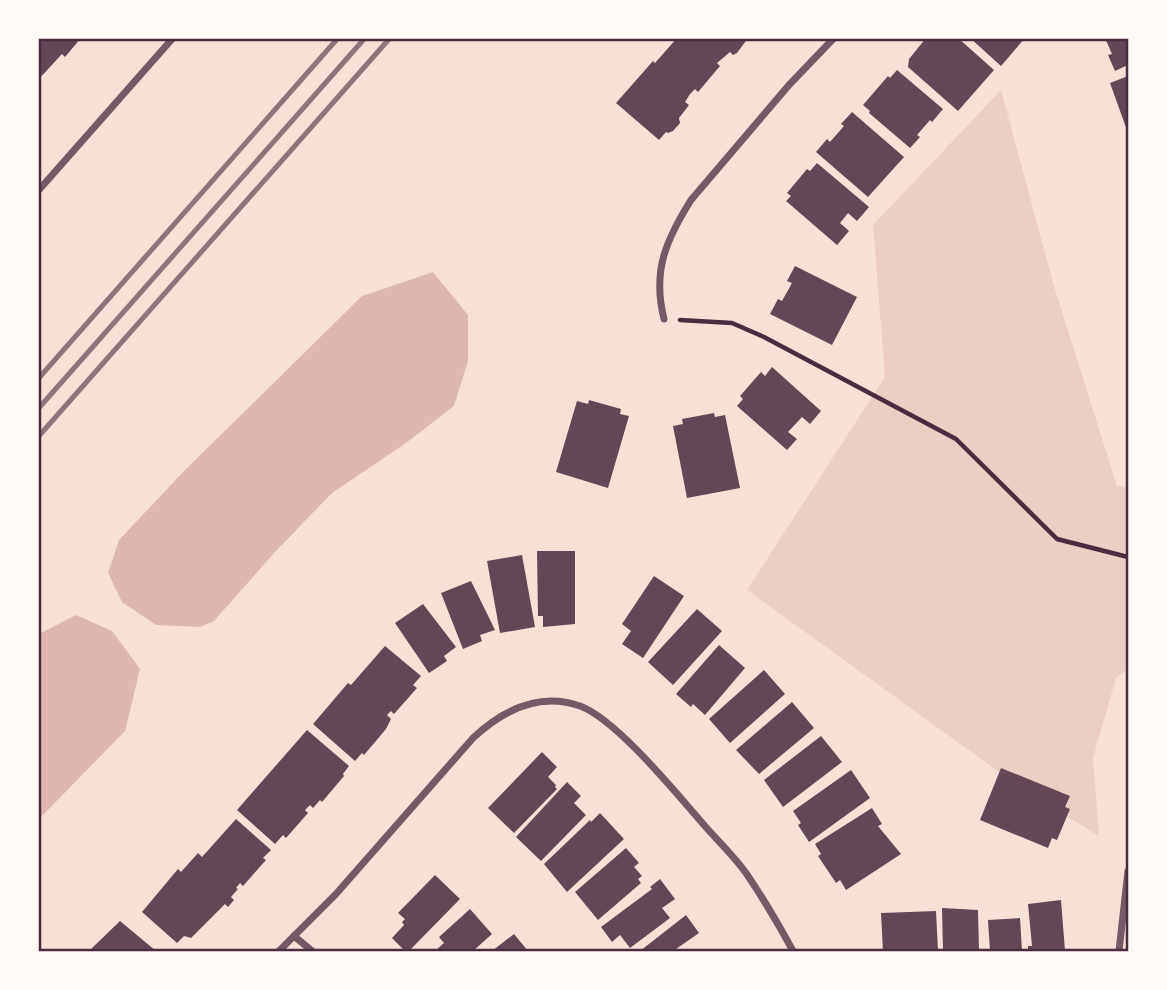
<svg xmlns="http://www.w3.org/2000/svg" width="1167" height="990" font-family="Lora,serif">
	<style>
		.green { fill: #ebcfc5 }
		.water { fill: #dcb8b0 }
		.building { fill: #644757 }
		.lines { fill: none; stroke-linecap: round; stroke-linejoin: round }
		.path { stroke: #4a2c40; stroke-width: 4.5 }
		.minor { stroke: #755966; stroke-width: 7 }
		.rail { stroke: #8f747c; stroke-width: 5 }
		.neatline { fill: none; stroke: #4a2c40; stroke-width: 2.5 }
	</style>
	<rect width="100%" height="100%" fill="#f7e1d7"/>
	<path class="green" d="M1001 90 1054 286 1117 486 1128 487V669L1116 678 1093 758 1099 836 1024 790 747 590 885 377 873 225Z"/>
	<g class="water">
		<path d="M433 272 468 315V361L454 406 406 443 332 493 275 552 214 621 200 627 156 625 122 602 108 573 119 540 185 470 362 296Z"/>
		<path d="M76 615 112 631 140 669 125 731 39 819V634Z"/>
	</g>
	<g class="building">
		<path d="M38 38H81L65 57 62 54 38 80Z"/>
		<path d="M677 38H748L737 53 733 55 730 52 717 63 720 66 698 92 695 89 690 94 685 102 689 105 679 118 680 123 673 131 668 133 666 132 659 140 616 103 653 61 655 63Z"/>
		<path d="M926 38H958L994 70 958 111 908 67 909 59Z"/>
		<path d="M970 38H1025L1001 66Z"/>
		<path d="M1105 38H1128V65L1115 71 1108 55 1112 54Z"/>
		<path d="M897 70 943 109 932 122 930 120 917 135 920 137 910 148 869 113 870 111 863 105 888 76 890 78Z"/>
		<path d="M1128 76V133L1110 83Z"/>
		<path d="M852 112 904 157 868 197 816 152 827 139 830 142 844 126 841 124Z"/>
		<path d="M817 163 869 207 857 221 848 213 840 223 849 231 837 245 786 201 791 196 787 193 807 169 810 171Z"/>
		<path d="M795 266 857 297 832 345 770 314 778 299 782 301 792 283 787 281Z"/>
		<path d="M772 367 821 411 810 424 802 417 788 432 797 439 787 450 737 406 743 399 740 396 761 372 765 376Z"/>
		<path d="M589 400 621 409 620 414 629 416 608 488 556 472 577 401 588 404Z"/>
		<path d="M714 413 715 417 725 415 740 488 687 498 673 426 683 424 682 419Z"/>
		<path d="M537 551H575V624L543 627V616H538Z"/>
		<path d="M522 555 535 627 500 633 487 561Z"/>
		<path d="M654 576 684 596 643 658 622 644 631 631 622 624Z"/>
		<path d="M471 581 495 630 480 635 482 641 463 649 441 593Z"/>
		<path d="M423 604 456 647 444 656 447 661 429 673 395 623Z"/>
		<path d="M697 609 722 631 673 685 648 662Z"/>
		<path d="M719 645 745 668 705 715 693 704 691 707 676 694Z"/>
		<path d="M385 646 421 676 413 685 417 688 394 714 391 711 387 715 391 719 386 729 364 755 362 753 355 761 313 724 348 683 351 685Z"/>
		<path d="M764 670 785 694 730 743 709 719Z"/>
		<path d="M792 702 814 728 759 774 736 750Z"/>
		<path d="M307 730 349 766 343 774 344 776 322 802 320 800 313 808 310 805 305 810 308 813 286 838 283 835 275 844 237 810Z"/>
		<path d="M821 736 842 762 783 807 764 780Z"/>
		<path d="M542 752 557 767 548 777 556 785 555 787 557 789 514 833 488 808Z"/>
		<path d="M1001 768 1070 796 1065 807 1070 809 1057 840 1052 838 1048 848 980 820Z"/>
		<path d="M851 770 870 798 809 842 798 825 801 823 793 811Z"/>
		<path d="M567 782 581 796 574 803 586 815 541 861 516 837Z"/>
		<path d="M872 808 882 824 878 826 901 854 846 890 840 880 836 883 818 856 821 854 815 844Z"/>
		<path d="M600 813 624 839 567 892 544 864 590 820 591 822Z"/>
		<path d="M236 819 271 850 263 858 266 860 243 886 240 883 236 888 238 889 231 897 234 900 228 907 225 904 191 938 184 936 177 943 142 912 178 869 181 872 198 853 202 857Z"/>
		<path d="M626 848 639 863 634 867 642 876 638 879 641 883 598 920 575 892Z"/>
		<path d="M435 875 460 899 409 951H405L392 938 404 925 402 922 405 919 398 913Z"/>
		<path d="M660 879 675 899 662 908 670 918 630 948 620 935 612 942 601 927 652 889 650 887Z"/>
		<path d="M1061 900 1065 951H1028V946H1032L1028 904Z"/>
		<path d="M942 908 978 910 979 951H943Z"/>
		<path d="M470 909 492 934 473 951H435L444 943 439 937Z"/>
		<path d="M936 911 938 951H883L881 913Z"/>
		<path d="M686 915 699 933 676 949 678 951H640Z"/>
		<path d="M1020 918 1022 951H990L988 920Z"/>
		<path d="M120 921 156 951H89Z"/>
		<path d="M514 934 528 951H492Z"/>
	</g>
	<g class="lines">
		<path class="path" d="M680 320 732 323 764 337 956 439 1057 539 1128 557"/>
		<g class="minor">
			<path d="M38 191 173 38"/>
			<path d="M664 319C652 271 666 240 691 200L789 85 834 38"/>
			<path d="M294 936 312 951"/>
			<path d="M279 951 336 894 473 738C503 710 540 692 580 706 616 719 677 794 704 825 718 841 734 856 746 873 763 898 779 925 793 951"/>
			<path d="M1119 951 1128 871"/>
		</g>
		<g class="rail">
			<path d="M38 379 338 38"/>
			<path d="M38 409 365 38"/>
			<path d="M38 437 390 38"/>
		</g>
	</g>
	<rect width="1167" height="990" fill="none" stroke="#fffaf5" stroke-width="80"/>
	<rect x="40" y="40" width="1087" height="910" class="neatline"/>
</svg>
